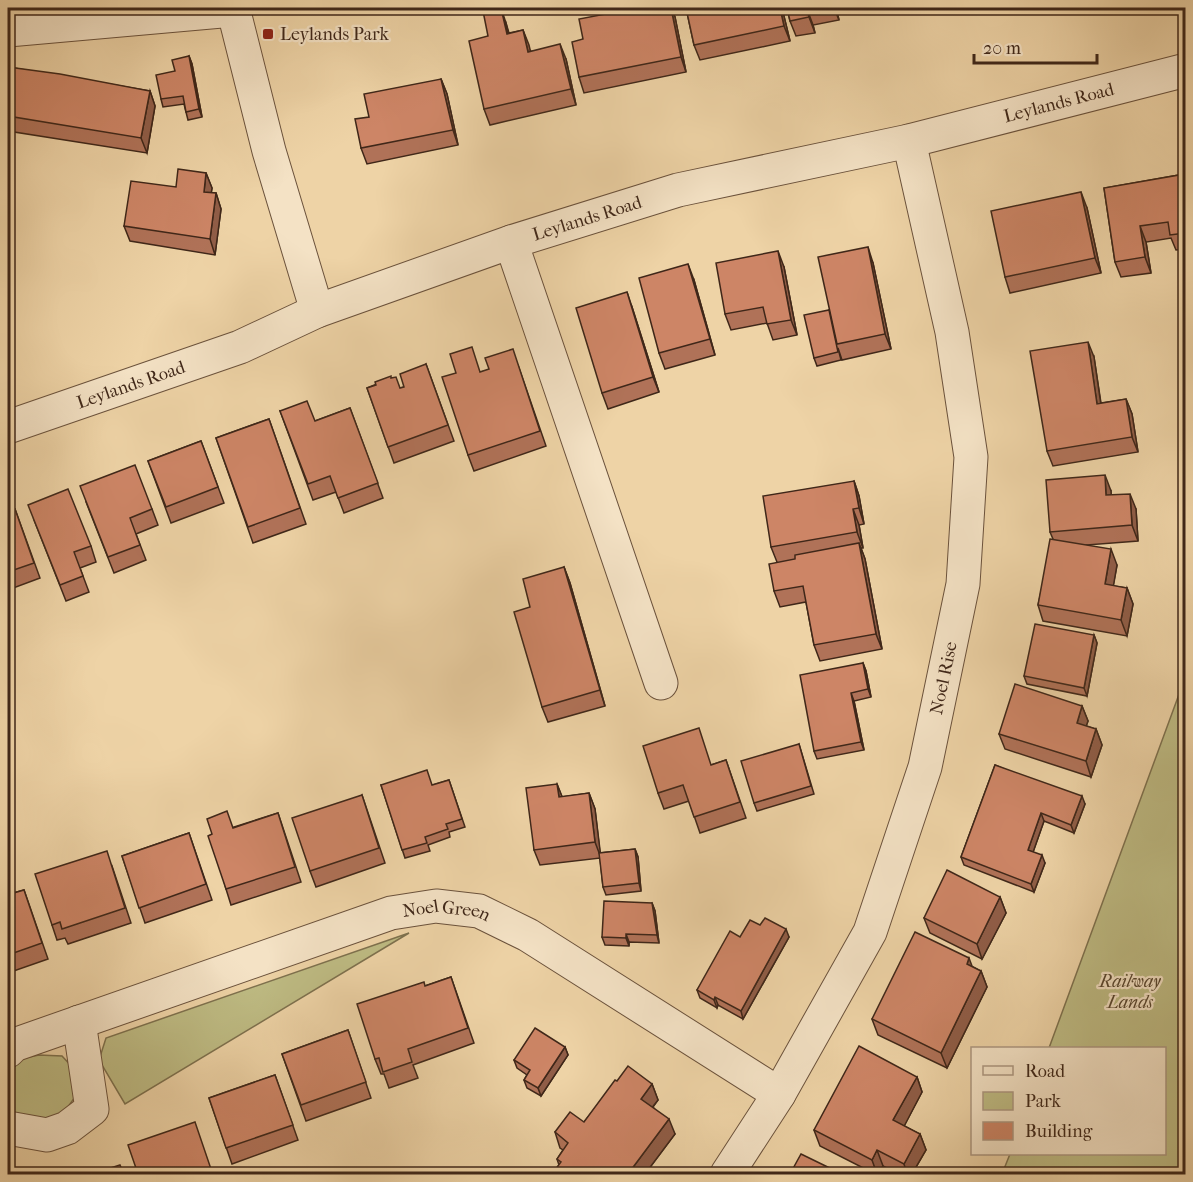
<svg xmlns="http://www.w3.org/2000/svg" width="1193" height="1182" font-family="'IM FELL French Canon',serif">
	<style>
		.green { fill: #bebb83; stroke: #7e714e; stroke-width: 1.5 }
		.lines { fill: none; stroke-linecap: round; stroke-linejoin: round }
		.minor-casing { stroke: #6b523c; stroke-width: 35 }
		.minor { stroke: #f4e2c5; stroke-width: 33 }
		.wall { fill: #b07258; stroke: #3f2719; stroke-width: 1.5 }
		.shaded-wall { fill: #905d47; stroke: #3f2719; stroke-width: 1.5 }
		.building { fill: #cd8566; stroke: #3f2719; stroke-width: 1.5 }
		.poi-dot { fill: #8f2418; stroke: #f4e2c5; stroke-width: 2 }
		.labels { text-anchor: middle; stroke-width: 4.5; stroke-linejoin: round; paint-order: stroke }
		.poi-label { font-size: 18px; fill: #3f2719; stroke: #f4e2c5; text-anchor: start }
		.street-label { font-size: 18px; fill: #3f2719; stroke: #f4e2c5 }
		.park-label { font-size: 18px; font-style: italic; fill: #58452e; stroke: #f4e2c5 }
	</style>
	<rect width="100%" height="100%" fill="#eed3a6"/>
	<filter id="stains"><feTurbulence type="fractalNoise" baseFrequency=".00333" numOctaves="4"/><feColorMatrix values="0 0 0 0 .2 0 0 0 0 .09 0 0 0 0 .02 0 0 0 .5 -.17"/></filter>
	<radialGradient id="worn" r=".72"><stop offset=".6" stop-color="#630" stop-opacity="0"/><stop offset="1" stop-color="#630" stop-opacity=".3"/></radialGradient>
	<g class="green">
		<path d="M1185 678V1174H1002L1010 1154H1164V1048H1049Z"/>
		<path d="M409 933 125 1104 99 1060 106 1038Z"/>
		<path d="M39 1055 62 1056 75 1070V1097L63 1114 46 1122 12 1116 8 1106V1072L20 1059Z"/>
	</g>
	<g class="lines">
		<g class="minor-casing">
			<g id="minor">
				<path d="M233 8 269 151 317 311"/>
				<path d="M8 30 233 10"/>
				<path d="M511 242 661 683"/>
				<path id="s1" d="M8 427 240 347 317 311 511 242 678 190 909 141 1186 70"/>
				<path id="s2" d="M8 1051 14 1045 391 913 436 906 479 911 528 935 779 1094"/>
				<path d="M8 1128 47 1135 67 1128 92 1109 79 1022"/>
				<path id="s3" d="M727 1174 779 1094 870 932 925 767 963 584 971 457 952 332 909 141"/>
			</g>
		</g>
		<use href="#minor" class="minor"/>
	</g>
	<g class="wall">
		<path d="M686 8H782L790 41 700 60 694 45Z"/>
		<path d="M787 8H836L839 20 813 25 815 33 796 36 790 21Z"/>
		<path d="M675 17 686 72 584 93 579 77Z"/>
		<path d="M506 23 509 33 523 30 530 51 566 59 576 105 490 125 484 109Z"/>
		<path d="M189 56 192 64 202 117 188 120 184 104 163 107 161 99 175 71Z"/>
		<path d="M8 67 150 91 155 106 147 153 8 131Z"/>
		<path d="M441 79 447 94 458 145 367 164 361 148 369 117Z"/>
		<path d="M206 173 212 188 211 193H216L221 209 215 255 130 241 124 226 176 187Z"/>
		<path d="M1185 174V249L1176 250 1171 238 1146 242 1151 273 1121 277 1115 262 1104 188Z"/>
		<path d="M1087 208 1101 273 1010 293 1005 277Z"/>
		<path d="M873 263 891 349 842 360 838 348 841 360 817 366 814 358 829 310Z"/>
		<path d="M784 267 797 335 773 340 767 323 731 330 725 314Z"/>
		<path d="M694 280 715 355 665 369 659 353Z"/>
		<path d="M632 307 659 392 608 409 602 393Z"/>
		<path d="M1094 357 1101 403 1126 399 1132 414 1138 452 1053 466 1047 451Z"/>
		<path d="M426 364 454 441 394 463 367 388 392 378 400 388 404 387Z"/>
		<path d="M518 365 546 446 474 471 468 455 456 373 480 372Z"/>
		<path d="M350 408 383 498 344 513 336 492 313 500 280 411 315 421Z"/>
		<path d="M269 419 306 524 253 543 216 438Z"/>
		<path d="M201 441 224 503 171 523 148 461Z"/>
		<path d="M854 481 859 496 864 524 859 525 863 548H861L865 559 882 649 820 661 814 645 806 602 780 607 774 591 777 562 771 547Z"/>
		<path d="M1111 491V495L1136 509 1138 541 1086 545 1117 565 1113 586 1127 588 1133 604 1127 636 1043 621 1038 605 1053 539 1050 532Z"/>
		<path d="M86 502 152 509 158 525 136 534 146 560 114 573Z"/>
		<path d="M15 509 40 578 8 590V512Z"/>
		<path d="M34 520 91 546 96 562 80 568 89 592 66 601Z"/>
		<path d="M564 567 570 583 605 706 548 722 542 707 530 607Z"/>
		<path d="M1094 635 1097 643 1087 696 1027 684 1024 676Z"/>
		<path d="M863 663 866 671 871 697 854 701 864 750 817 759 814 751Z"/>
		<path d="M1082 706 1088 721 1086 726 1096 729 1102 745 1091 777 1005 749 999 734Z"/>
		<path d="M799 744 814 794 757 811 754 803Z"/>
		<path d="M726 760 746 818 700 833 689 801 664 809 658 793 711 765Z"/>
		<path d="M995 765 1085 804 1074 833 1044 821 1033 852 1045 863 1034 892 964 865 961 857Z"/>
		<path d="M449 780 465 827 449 832 450 837 428 845 430 851 405 858 381 785H433Z"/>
		<path d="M557 784 562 797 589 793 595 809 600 853 635 849 638 857 641 891 606 895 603 887 600 858 540 865 534 850Z"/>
		<path d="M362 795 385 863 316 887 310 871Z"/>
		<path d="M278 813 301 882 231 905 226 889 212 834Z"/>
		<path d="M189 833 212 900 145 923 122 856Z"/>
		<path d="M112 866 131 923 68 944 65 938 57 940 52 925Z"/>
		<path d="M8 887 10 894 24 890 48 959 8 973Z"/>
		<path d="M1000 897 1006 913 982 959 930 933 924 918Z"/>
		<path d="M652 903 655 911 659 943 629 942V946L605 945 602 937Z"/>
		<path d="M760 925 789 937 743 1019 718 1005 717 1008 700 998 697 990 740 937Z"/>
		<path d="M973 967 981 971 987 987 947 1068 878 1035 872 1019Z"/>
		<path d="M451 977 474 1043 413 1065 418 1078 389 1088 384 1074H381L375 1059 425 986Z"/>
		<path d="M348 1030 371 1098 306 1121 282 1054Z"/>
		<path d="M565 1047 568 1055 541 1096 527 1088 524 1080 527 1075 517 1068 514 1060Z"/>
		<path d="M275 1075 298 1140 232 1164 209 1098Z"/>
		<path d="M917 1077 922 1092 904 1126 920 1134 926 1150 912 1174H899L883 1166 878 1174H875L820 1146 814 1130Z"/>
		<path d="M617 1081 652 1084 658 1100 653 1107 675 1134 645 1174H557L555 1170 559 1165 557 1159 563 1150 560 1148 555 1132 584 1122Z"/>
	</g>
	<g class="shaded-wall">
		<path d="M501 8 506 23 512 49 507 34Z"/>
		<path d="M671 8H672L675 17 686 72 681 57Z"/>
		<path d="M780 8H782L790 41 784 26Z"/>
		<path d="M834 8H836L839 20Z"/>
		<path d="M807 9 813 25 815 33 809 17Z"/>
		<path d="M523 30 529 45 534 67 528 52Z"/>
		<path d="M560 44 566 59 576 105 571 89Z"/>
		<path d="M189 56 192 64 202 117 199 109Z"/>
		<path d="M441 79 447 94 458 145 453 130Z"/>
		<path d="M150 91 155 106 147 153 141 138Z"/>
		<path d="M206 173 212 188 209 208 204 192Z"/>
		<path d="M1081 192 1087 208 1101 273 1095 258Z"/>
		<path d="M216 193 221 209 215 255 210 239Z"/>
		<path d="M1140 226 1146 242 1151 273 1145 257Z"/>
		<path d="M868 247 873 263 891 349 885 334Z"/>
		<path d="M778 251 784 267 797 335 791 320Z"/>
		<path d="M688 264 694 280 715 355 710 339Z"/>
		<path d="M627 292 632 307 659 392 653 377Z"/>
		<path d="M1088 342 1094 357 1103 419 1097 404Z"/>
		<path d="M1126 399 1132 414 1138 452 1132 437Z"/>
		<path d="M1105 475 1111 491 1112 511 1106 495Z"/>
		<path d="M854 481 859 496 864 524 859 508Z"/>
		<path d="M1130 494 1136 509 1138 541 1132 525Z"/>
		<path d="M853 509 859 525 863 548 857 532Z"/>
		<path d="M859 543 865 559 882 649 876 634Z"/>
		<path d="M1111 549 1117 565 1111 600 1105 584Z"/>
		<path d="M564 567 570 583 605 706 600 690Z"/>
		<path d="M1127 588 1133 604 1127 636 1121 620Z"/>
		<path d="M1094 635 1097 643 1087 696 1084 688Z"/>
		<path d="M863 663 866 671 871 697 868 689Z"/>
		<path d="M851 693 854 701 864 750 861 742Z"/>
		<path d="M1082 706 1088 721 1082 738 1077 723Z"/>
		<path d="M1096 729 1102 745 1091 777 1086 761Z"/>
		<path d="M557 784 563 799 559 797Z"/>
		<path d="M589 793 595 809 601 858 595 842Z"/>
		<path d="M1082 796 1085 804 1074 833 1071 825Z"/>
		<path d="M1041 813 1044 821 1031 858 1028 850Z"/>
		<path d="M635 849 638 857 641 891 639 883Z"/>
		<path d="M1042 855 1045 863 1034 892 1031 884Z"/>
		<path d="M1000 897 1006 913 982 959 977 944Z"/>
		<path d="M652 903 655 911 659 943 657 935Z"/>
		<path d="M786 929 789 937 743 1019 741 1011Z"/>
		<path d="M626 934 629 942V946L626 938Z"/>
		<path d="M969 958 975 974 967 964Z"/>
		<path d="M981 971 987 987 947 1068 941 1053Z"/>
		<path d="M715 997 718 1005 717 1008 714 1000Z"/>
		<path d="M565 1047 568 1055 541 1096 538 1088Z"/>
		<path d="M917 1077 922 1092 899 1136 893 1120Z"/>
		<path d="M652 1084 658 1100 647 1114 641 1099Z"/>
		<path d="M669 1119 675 1134 645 1174H628Z"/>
		<path d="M920 1134 926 1150 912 1174H907L904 1164Z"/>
		<path d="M877 1150 883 1166 878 1174H877L872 1160Z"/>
	</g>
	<g class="building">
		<path d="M501 8 507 34 523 30 528 52 560 44 571 89 484 109 469 41 488 36 483 11Z"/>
		<path d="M637 8H671L681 57 579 77 572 42 583 39 579 19Z"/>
		<path d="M686 8H780L784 26 694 45Z"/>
		<path d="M787 8H816L807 9 809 17 790 21Z"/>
		<path d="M189 56 199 109 186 112 183 96 161 99 156 75 175 71 172 60Z"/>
		<path d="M8 67 60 74 150 91 141 138 8 116Z"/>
		<path d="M441 79 453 130 361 148 355 119 369 117 364 94Z"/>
		<path d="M178 169 206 173 204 192 216 193 210 239 124 226 131 181 176 187Z"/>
		<path d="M1185 174V233L1170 235 1168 222 1140 226 1145 257 1115 262 1104 188Z"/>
		<path d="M1081 192 1095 258 1005 277 991 211Z"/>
		<path d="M868 247 885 334 837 344 818 257Z"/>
		<path d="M778 251 791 320 767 324 763 307 725 314 716 263Z"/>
		<path d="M688 264 710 339 659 353 639 278Z"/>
		<path d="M627 292 653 377 602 393 576 308Z"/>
		<path d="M829 310 838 352 814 358 804 315Z"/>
		<path d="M1088 342 1097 404 1126 399 1132 437 1047 451 1030 351Z"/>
		<path d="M472 347 480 372 489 369 485 358 513 349 540 431 468 455 442 377 456 373 450 354Z"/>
		<path d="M426 364 448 425 388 447 367 388 376 385 375 382 391 376V378L396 377 400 388 404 387 400 374Z"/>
		<path d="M307 401 315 421 350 408 378 483 338 498 330 476 308 484 280 411Z"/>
		<path d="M269 419 300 508 248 527 216 438Z"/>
		<path d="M201 441 218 487 166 507 148 461Z"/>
		<path d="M135 465 152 509 130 518 140 545 108 557 80 486Z"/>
		<path d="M1105 475 1106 495 1130 494 1132 525 1050 532 1046 480Z"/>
		<path d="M854 481 859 508 853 509 857 532 771 547 763 496Z"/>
		<path d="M68 489 91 546 74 552 83 576 60 585 28 505Z"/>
		<path d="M15 509 34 563 8 572V512Z"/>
		<path d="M1050 539 1111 549 1105 584 1127 588 1121 620 1038 605Z"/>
		<path d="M859 543 876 634 814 645 803 586 774 591 769 564 795 559V555Z"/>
		<path d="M564 567 600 690 542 707 514 612 530 607 523 579Z"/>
		<path d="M1035 624 1094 635 1084 688 1024 676Z"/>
		<path d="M863 663 868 689 851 693 861 742 814 751 800 675Z"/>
		<path d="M1015 684 1082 706 1077 723 1096 729 1086 761 999 734Z"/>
		<path d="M699 728 711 765 726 760 740 802 694 817 683 785 658 793 643 746Z"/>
		<path d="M799 744 811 786 754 803 741 761Z"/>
		<path d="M995 765 1082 796 1071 825 1041 813 1028 850 1042 855 1031 884 961 857Z"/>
		<path d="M427 770 432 785 449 780 462 819 446 824 448 829 425 837 427 843 402 850 381 785Z"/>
		<path d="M557 784 559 797 589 793 595 842 534 850 526 788Z"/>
		<path d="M362 795 379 848 310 871 292 818Z"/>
		<path d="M227 811 233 828 278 813 295 867 226 889 208 836 212 834 207 819Z"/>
		<path d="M189 833 206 884 139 908 122 856Z"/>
		<path d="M635 849 639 883 603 887 599 853Z"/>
		<path d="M107 851 125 908 62 929 60 922 52 925 35 874Z"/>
		<path d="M947 870 1000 897 977 944 924 918Z"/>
		<path d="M8 888 10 894 24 890 42 943 8 955Z"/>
		<path d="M604 901 652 903 657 935 626 934V938L602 937Z"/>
		<path d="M765 918 786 929 741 1011 715 997 714 1000 697 990 730 931 740 937 750 920 760 925Z"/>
		<path d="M915 932 969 958 967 964 981 971 941 1053 872 1019Z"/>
		<path d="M451 977 468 1028 408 1049 412 1062 383 1072 379 1058 375 1059 357 1004 424 982 425 986Z"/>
		<path d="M535 1028 565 1047 538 1088 524 1080 530 1070 514 1060Z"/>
		<path d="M348 1030 366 1082 301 1105 282 1054Z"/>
		<path d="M859 1046 917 1077 893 1120 920 1134 904 1164 877 1150 872 1160 814 1130Z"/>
		<path d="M628 1066 652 1084 641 1099 669 1119 628 1174H561L555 1170 561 1162 557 1159 568 1143 555 1132 570 1112 584 1122 615 1080 617 1081Z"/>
		<path d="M275 1075 293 1125 226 1148 209 1098Z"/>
		<path d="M195 1122 212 1172 206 1174H138L128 1145Z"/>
		<path d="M801 1154 842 1174H790Z"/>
		<path d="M120 1165 124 1174H92Z"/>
	</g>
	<rect class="poi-dot" x="262" y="28" width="12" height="12" rx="3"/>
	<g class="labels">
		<g class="poi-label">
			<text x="280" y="40">Leylands Park</text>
		</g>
		<g class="street-label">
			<text dy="6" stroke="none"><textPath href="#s1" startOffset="1102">Leylands Road</textPath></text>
			<text dy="6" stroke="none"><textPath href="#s1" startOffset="616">Leylands Road</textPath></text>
			<text dy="6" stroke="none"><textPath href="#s1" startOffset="130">Leylands Road</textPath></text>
			<text dy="6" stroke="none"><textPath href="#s3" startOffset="546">Noel Rise</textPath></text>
			<text dy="6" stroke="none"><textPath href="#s2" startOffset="464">Noel Green</textPath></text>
		</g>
		<g class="park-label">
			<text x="1130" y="987">Railway<tspan x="1130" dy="21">Lands</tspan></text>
		</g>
	</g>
	<rect width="1193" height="1182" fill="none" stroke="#eed3a6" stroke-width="30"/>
	<rect x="9" y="9" width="1175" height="1164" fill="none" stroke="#3f2719" stroke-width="3"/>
	<rect x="15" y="15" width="1163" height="1152" fill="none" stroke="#3f2719" stroke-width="1.5"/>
	<rect x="971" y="1047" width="195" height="108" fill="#f4e2c5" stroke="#ac9780" stroke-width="1.5"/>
	<rect x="983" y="1066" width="30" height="9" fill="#f4e2c5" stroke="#ac9780" stroke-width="1.5"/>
	<text x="1025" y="1077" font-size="18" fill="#3f2719">Road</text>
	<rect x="983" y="1092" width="30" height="18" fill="#bebb83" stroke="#ac9780" stroke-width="1.5"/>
	<text x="1025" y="1107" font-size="18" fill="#3f2719">Park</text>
	<rect x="983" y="1122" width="30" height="18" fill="#cd8566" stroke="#ac9780" stroke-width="1.5"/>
	<text x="1025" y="1137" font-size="18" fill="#3f2719">Building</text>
	<path d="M974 54v9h123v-9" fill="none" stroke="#3f2719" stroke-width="3"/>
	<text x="983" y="54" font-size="18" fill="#3f2719" stroke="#f4e2c5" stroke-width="4.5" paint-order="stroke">20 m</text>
	<rect width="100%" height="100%" filter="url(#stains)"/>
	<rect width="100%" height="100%" fill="url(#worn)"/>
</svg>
